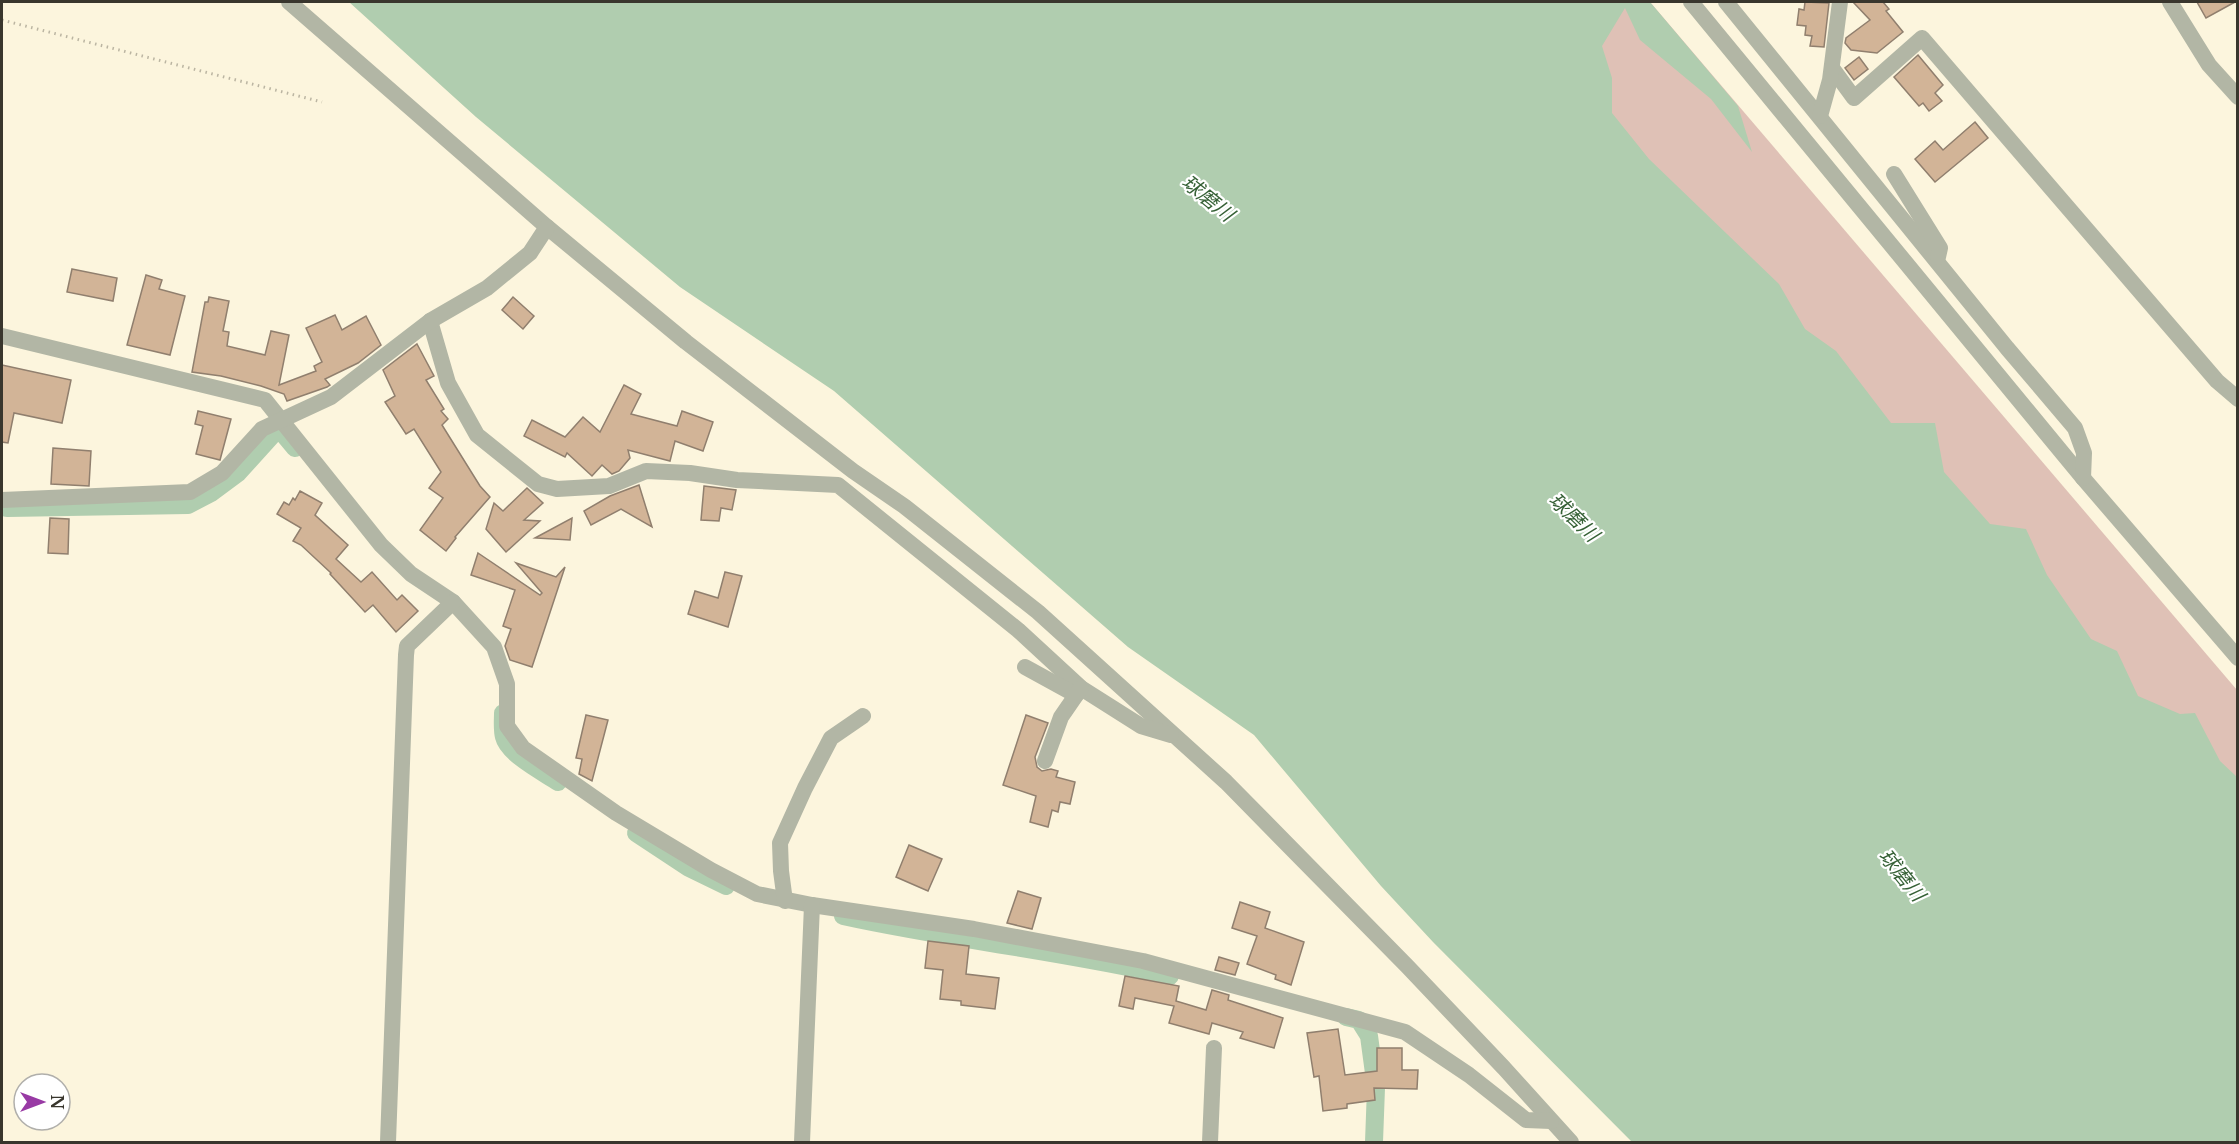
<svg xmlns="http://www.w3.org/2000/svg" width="2239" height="1144" font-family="'Libre Baskerville','Noto Sans JP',serif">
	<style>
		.green { fill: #dfc1b6 }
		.water { fill: #b0cdaf }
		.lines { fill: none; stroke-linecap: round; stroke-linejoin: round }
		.canal { stroke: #b0cdaf; stroke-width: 18 }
		.building { fill: #d2b497; stroke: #907f6e; stroke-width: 1.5 }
		.path { stroke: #bbb5a2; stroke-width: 3; stroke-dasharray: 1.5 4.5; stroke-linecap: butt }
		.minor { stroke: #b2b6a5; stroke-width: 16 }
		.labels { text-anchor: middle; stroke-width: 4.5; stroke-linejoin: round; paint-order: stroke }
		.water-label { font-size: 20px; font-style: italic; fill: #366136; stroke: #fff }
	</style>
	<rect width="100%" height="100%" fill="#fcf5dd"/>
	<path class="green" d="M1411 2H1650L2237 690V882Z"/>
	<path class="water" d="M349 2H1650L1738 106 1752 152 1711 99 1640 40 1625 8 1602 46 1612 78V113L1649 159 1779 284 1805 329 1836 351 1891 423H1935L1944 472 1990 524 2026 529 2047 575 2091 639 2117 651 2138 696 2180 714 2195 713 2220 761 2237 777V1142H1632L1433 942 1381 886 1254 735 1128 647 834 391 680 287 476 117Z"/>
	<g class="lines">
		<g class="canal">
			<path d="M7 508 188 505 211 493 238 473 276 431 280 430 295 448"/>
			<path d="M503 713C503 720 502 730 504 737 508 754 543 772 558 782"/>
			<path d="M636 833 689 868 726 886"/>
			<path d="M843 916C952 940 1062 951 1170 976"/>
			<path d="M1346 1017 1359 1020 1369 1036 1376 1088 1374 1142"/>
		</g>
	</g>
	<g class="building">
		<path d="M1805 2 1829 3 1824 47 1810 46 1812 36 1805 35 1806 26 1797 25 1799 9 1804 10Z"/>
		<path d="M1853 2H1883L1889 9 1886 11 1903 32 1877 53 1851 50 1845 43 1846 38 1870 20Z"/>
		<path d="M2197 2H2235L2206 18Z"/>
		<path d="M1918 55 1943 85 1935 93 1942 101 1929 111 1923 103 1919 106 1894 77Z"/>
		<path d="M1859 57 1868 69 1854 80 1845 68Z"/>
		<path d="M1975 122 1988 138 1935 182 1915 159 1935 141 1943 150Z"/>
		<path d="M72 269 117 278 113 301 67 292Z"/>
		<path d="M146 275 162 280 159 289 185 296 170 355 127 345Z"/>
		<path d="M209 297 229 301 223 331 229 332 227 346 265 355 271 331 289 335 279 385 316 371 314 366 322 362 306 328 335 315 342 330 366 316 381 345 358 363 325 379 330 385 327 387 287 401 284 394 261 386 221 376 192 372 205 302H208Z"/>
		<path d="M513 297 534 316 523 329 502 310Z"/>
		<path d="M417 344 434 376 426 380 444 409 441 411 448 419 442 425 480 486 490 497 455 537 456 538 446 551 420 530 443 498 429 488 441 472 414 429 406 434 385 402 395 396 383 370Z"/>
		<path d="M2 365 71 380 62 423 14 413 8 443 2 442Z"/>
		<path d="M624 385 641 394 631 414 677 426 682 411 713 422 703 451 675 441 670 461 628 450 630 458 619 471 612 474 602 465 592 476 567 453 565 457 524 436 532 420 565 437 583 417 600 432Z"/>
		<path d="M198 411 231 419 220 460 196 454 203 426 195 424Z"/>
		<path d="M53 448 91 451 89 486 51 484Z"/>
		<path d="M639 485 652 527 621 509 591 525 584 511 610 496Z"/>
		<path d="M704 486 736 490 732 510 721 508 719 521 701 520Z"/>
		<path d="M527 488 543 503 524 520 540 521 506 552 486 529 494 503 503 511Z"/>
		<path d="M300 491 322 503 315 515 348 545 336 559 361 582 372 572 397 600 402 595 418 611 396 632 373 605 365 612 330 574 331 573 301 545 293 541 301 528 277 514 284 502 289 505 293 498 295 500Z"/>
		<path d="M50 518 69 519 68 554 48 553Z"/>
		<path d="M572 518 570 540 535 538Z"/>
		<path d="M478 553 540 595 542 593 516 563 556 577 565 567 532 667 510 660 505 646 511 629 503 626 515 590 471 575Z"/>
		<path d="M725 572 742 576 728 627 688 614 695 591 718 598Z"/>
		<path d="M586 715 608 720 592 781 579 774 582 759 576 758Z"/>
		<path d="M1026 715 1048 723 1035 757 1037 767 1042 771 1051 769 1058 771 1056 777 1075 782 1070 804 1060 802 1058 812 1052 810 1048 827 1030 822 1036 796 1003 785Z"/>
		<path d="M909 845 942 859 928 891 896 877Z"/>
		<path d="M1018 891 1041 898 1032 929 1007 923Z"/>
		<path d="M1240 902 1270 912 1265 928 1304 942 1291 985 1275 979 1276 975 1247 964 1257 936 1232 928Z"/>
		<path d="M928 941 969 946 966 974 999 978 995 1009 961 1005V1001L940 999 943 970 925 968Z"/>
		<path d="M1219 957 1239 963 1235 975 1215 970Z"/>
		<path d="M1125 976 1179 986 1176 1001 1206 1010 1212 990 1229 995 1228 1000 1283 1018 1274 1048 1240 1038 1243 1032 1212 1023 1209 1034 1169 1023 1174 1006 1135 998 1133 1009 1119 1006Z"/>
		<path d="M1338 1029 1345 1075 1377 1071V1048H1402V1070H1418L1417 1089 1374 1088 1375 1100 1347 1104V1108L1323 1111 1319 1076 1314 1077 1307 1033Z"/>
	</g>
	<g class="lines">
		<path class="path" d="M2 20 322 102"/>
		<g class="minor">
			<path d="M289 2 547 227 686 342 853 471 904 506 1038 612 1226 782 1407 966 1504 1068 1571 1142"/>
			<path d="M1691 2 2083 478 2238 658"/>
			<path d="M1726 2 2007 348 2075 428 2084 453 2083 478"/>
			<path d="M2170 2 2209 65 2238 97"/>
			<path d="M1832 68 1854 98 1922 38 2217 381 2238 399"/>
			<path d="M1820 116 1830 80 1840 2"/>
			<path d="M1894 174 1940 248 1938 257"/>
			<path d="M430 321 448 383 477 435 538 484 557 489 609 486 646 471 690 473 737 480 838 485 1018 630 1081 688 1141 726 1171 735"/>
			<path d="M2 336 265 400 381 545 411 574 453 602 494 647 507 684V726L523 748 616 813 711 870 757 894 812 905 974 929 1143 961 1405 1032 1469 1075 1526 1120 1551 1121"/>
			<path d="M2 500 190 492 222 473 262 429 331 397 430 321 487 288 530 253 547 227"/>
			<path d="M1025 667 1076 695"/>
			<path d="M1045 761 1061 717 1081 688"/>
			<path d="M785 901 781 871 780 843 805 788 831 738 863 716"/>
			<path d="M388 1142 406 655 407 646 453 602"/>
			<path d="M802 1142 812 905"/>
			<path d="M1210 1142 1214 1048"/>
		</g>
	</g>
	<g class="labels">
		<g class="water-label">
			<text transform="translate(1208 198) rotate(39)" y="7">球磨川</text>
			<text transform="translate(1574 517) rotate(44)" y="7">球磨川</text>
			<text transform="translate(1902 875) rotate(51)" y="7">球磨川</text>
		</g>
	</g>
	<rect width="2239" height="1144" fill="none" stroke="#39362d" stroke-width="6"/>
	<g transform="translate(42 1102) rotate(90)"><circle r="28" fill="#ffffff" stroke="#b0afab" stroke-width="1.5"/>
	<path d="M0-4.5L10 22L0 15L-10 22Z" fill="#983aa4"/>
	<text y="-9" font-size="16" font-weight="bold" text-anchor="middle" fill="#39362d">N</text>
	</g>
</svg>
